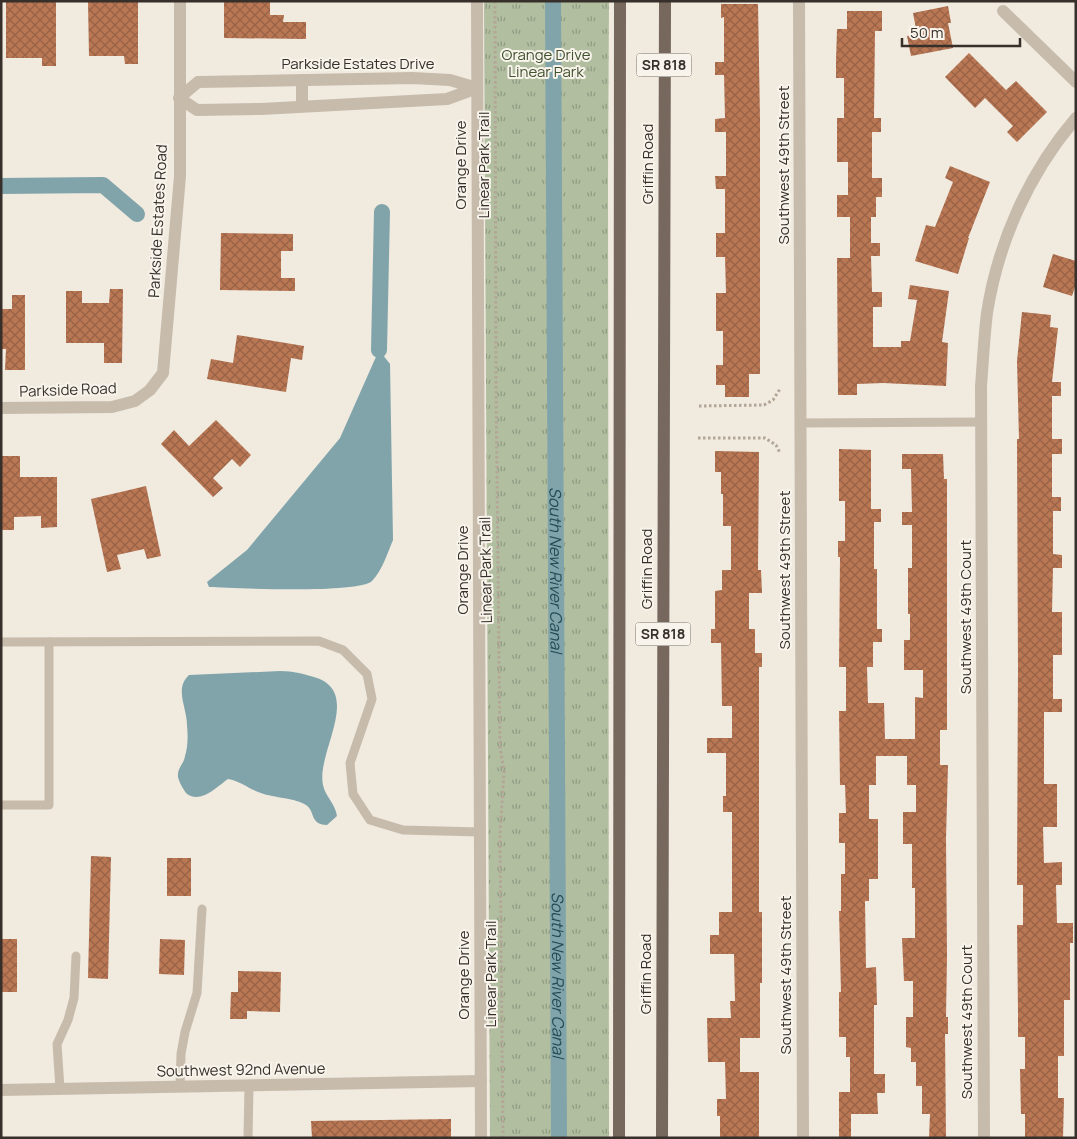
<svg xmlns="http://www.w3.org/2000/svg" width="1077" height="1139" font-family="Manrope,sans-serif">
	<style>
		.park { fill: url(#park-tufts) }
		.water { fill: #81a4ab }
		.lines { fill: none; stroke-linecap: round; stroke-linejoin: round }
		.canal { stroke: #81a4ab; stroke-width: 16 }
		.building { fill: url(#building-cross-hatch) }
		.path { stroke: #b3a696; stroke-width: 3; stroke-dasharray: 2.5 2.5; stroke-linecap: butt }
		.service { stroke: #c7bbac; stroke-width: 9 }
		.minor { stroke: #c7bbac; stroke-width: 12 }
		.tertiary { stroke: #c7bbac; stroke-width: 12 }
		.primary { stroke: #77685d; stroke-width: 12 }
		.labels { text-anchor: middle; stroke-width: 4; stroke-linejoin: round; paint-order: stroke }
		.shield { fill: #f8f4eb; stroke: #706a64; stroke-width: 1 }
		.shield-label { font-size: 14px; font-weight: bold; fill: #362f2a }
		.park-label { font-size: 15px; fill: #425230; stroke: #f8f4eb }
		.street-label { font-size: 15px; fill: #362f2a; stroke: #f8f4eb }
		.water-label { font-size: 16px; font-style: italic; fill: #244b54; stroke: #f8f4eb }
	</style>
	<defs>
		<pattern id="park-tufts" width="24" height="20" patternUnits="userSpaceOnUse" patternTransform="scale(1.25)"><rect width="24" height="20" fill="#b1bea0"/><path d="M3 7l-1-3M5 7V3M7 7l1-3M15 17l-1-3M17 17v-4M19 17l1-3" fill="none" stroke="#919b83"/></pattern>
		<pattern id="building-cross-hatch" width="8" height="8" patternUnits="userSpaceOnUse" patternTransform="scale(1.25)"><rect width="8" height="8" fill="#ba7754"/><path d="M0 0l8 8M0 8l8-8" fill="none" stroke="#986246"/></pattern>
	</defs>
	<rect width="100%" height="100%" fill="#f0eadf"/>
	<path class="park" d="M484 1H609L608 176 609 1138H490Z"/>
	<g class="water">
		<path d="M379 350 390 364 393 540C388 552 382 571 372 581 358 594 235 588 209 587L207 582 247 550 340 438Z"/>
		<path d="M280 671C294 671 304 674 317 678 362 694 316 753 323 785 325 796 335 803 337 816L327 825C309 824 316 812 306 805 296 798 274 798 261 793 249 789 240 781 228 779 218 786 201 804 187 794 184 791 179 782 178 777 177 768 184 764 185 756 188 747 188 735 187 725 187 707 174 689 189 675Z"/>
	</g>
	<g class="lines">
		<g class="canal">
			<path id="s1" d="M553 1 559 1138"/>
			<path d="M1 186 103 185 137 214"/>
			<path d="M379 350 382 212"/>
		</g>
	</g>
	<g class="building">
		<path d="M6 1H56V66H42V58H6Z"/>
		<path d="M88 1H138V64H125L124 56H89Z"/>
		<path d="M224 1H270V15H284L283 22H306V39L224 38Z"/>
		<path d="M721 4H758L760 118V374H749V397H725V385H716V365H723V331H716V293H726L725 257H716V233H725V189H716L715 176H726V132H715V119L725 118 724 75H715V62H724V17L721 18Z"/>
		<path d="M948 6 951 23H948L953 48 911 56 907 36 917 34 913 13Z"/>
		<path d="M847 11H882V31H875L874 118H881V132H872V178H882V197H876V217H871V243H880V256H871L872 292H882V307H873V347H901V341H910L917 300 908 299 910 285 949 291 942 342 948 343 946 386 883 383 857 384V395H838L837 258H850V217H837V195H848V162H837V118H844V78H836V61L837 29H847Z"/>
		<path d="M969 53 1006 90 1016 81 1047 112 1017 142 1007 132 1013 126 985 98 975 108 945 77Z"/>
		<path d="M950 166 990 182 968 238H969L958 274 915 261 926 225 935 227 953 182 945 178Z"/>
		<path d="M221 233 293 234V251H281V278H295V291L220 290Z"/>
		<path d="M1053 254 1076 261V284L1072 296 1043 287Z"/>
		<path d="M110 289H123L122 363H104V343H66V291H82V303H109Z"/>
		<path d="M12 295H25V370H5L6 349H1V309H12Z"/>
		<path d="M1022 312 1051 315 1050 327 1058 328 1052 382H1061V396H1052V439H1062V454H1052V497H1061V511H1053V554L1062 555V568H1053L1052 612H1062V655H1053V699H1062V712H1044V784H1057V827H1043L1044 863 1062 862V885H1056L1057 923H1073V943H1070V1000H1064V1056H1058V1098H1064L1063 1138H1025V1114H1021L1020 1069H1025V1037H1018V1012L1017 925H1023V885H1017L1018 669 1017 439H1019L1017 361Z"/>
		<path d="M237 335 304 346 302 360 291 358 286 392 207 379 211 359 233 363Z"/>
		<path d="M216 420 251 455 240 467 232 459 213 478 223 488 213 497 161 444 174 430 189 446Z"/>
		<path d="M839 449 871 450V509H881V522H874V569H877V629H882V642H873V667H867L868 703H884L885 739H915V697L923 698V670H904V640H910V614H908V568H912V525H902V512H912L911 469H902V454H943L944 479H947V730H940V765H948L946 838 947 956 946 1017H948V1034H945L946 1138H929L930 1114H922V1086H916V1062H911V1048L906 1047V1017H913V981H904L902 938H915V888H912V844H903V812H916V785H907V756H876V785H869V819H878V879H869V901H865L866 968 876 967 877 1005H874V1074H885V1093H877L878 1114H851V1138H839V1092H850V1057H846V1037H839V992H841L839 911H841V874H845V843H839V813H846L845 785H840L839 711H846V667H839L840 557H838V541H845V501H839Z"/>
		<path d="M715 451 759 452 758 570H761L762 593H749V629H755V653H762V667H759V912H762V983H760V1038H740V1072H759V1138H720V1116H717V1099H726L725 1062H708L707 1018H731L730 1001H735L734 954H710V935H719V912H732V812H723V796H726V753H707V738H732V706H722L721 643H711V629H715V591L722 590V570H731V526H723V494H721V472H715Z"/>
		<path d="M1 456H20V477H57V527L41 528V516L14 517V530H1Z"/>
		<path d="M146 486 161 556 147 559 144 549 117 555 121 569 107 572 91 499Z"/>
		<path d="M91 856 111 857 108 979 88 978Z"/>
		<rect x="167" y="858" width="24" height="38"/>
		<rect x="1" y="939" width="16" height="53"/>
		<path d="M160 939 185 940 184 975 159 974Z"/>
		<path d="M238 971 281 972 280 1012 247 1011V1019H230L231 992H238Z"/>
		<path d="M451 1119V1138H312L311 1121Z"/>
	</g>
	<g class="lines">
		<g class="path">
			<path d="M495 1 496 385 500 748 504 771 500 835 503 1138"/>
			<path d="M699 406 764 405 773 400 780 389"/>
			<path d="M698 438H765L776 445 780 453"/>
		</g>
		<g class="service">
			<path d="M801 423 981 422"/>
			<path d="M1 642 319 641 343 650 367 674 372 699 350 763 353 794 370 820 403 830 480 832"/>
			<path d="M1 805H49V642"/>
			<path d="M180 1087 181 1054 185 1032 197 993 202 909"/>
			<path d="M60 1089 57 1044 68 1020 74 998 76 956"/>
			<path d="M248 1138 249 1086"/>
		</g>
		<g class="minor">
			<path d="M799 1 803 1138"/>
			<path d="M1003 11 1076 82"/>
			<path d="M412 78 450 80 477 88 447 99 261 109 197 110 179 98 198 82Z"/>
			<path d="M302 106V80"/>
			<path d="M1 408 112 407 135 401 150 390 163 373 180 176V1"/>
			<path d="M1 1090 481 1081"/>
			<path d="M984 1138 981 386C983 362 984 337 987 313 998 242 1029 173 1076 118"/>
		</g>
		<path class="tertiary" d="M477 1 481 1138"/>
		<g class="primary">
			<path d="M619 1138 620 1"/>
			<path d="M662 1138 665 1"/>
		</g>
	</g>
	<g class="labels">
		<g class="shield">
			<rect x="636.5" y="53.5" width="55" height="23" rx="4"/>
			<rect x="635.5" y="622.5" width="55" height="23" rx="4"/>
		</g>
		<g class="shield-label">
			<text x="664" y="70">SR 818</text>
			<text x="663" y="639">SR 818</text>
		</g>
		<g class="park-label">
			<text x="546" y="60">Orange Drive<tspan x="546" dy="17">Linear Park</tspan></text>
		</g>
		<g class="street-label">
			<text x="358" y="69">Parkside Estates Drive</text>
			<text transform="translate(648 164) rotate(-90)" y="5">Griffin Road</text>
			<text transform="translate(461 165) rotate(-90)" y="5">Orange Drive</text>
			<text transform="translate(484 165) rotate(-90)" y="5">Linear Park Trail</text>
			<text transform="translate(784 165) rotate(-90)" y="5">Southwest 49th Street</text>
			<text transform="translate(158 221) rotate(-87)" y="5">Parkside Estates Road</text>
			<text transform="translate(68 390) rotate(-2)" y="5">Parkside Road</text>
			<text transform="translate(647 569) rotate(-90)" y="5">Griffin Road</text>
			<text transform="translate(463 570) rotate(-90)" y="5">Orange Drive</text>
			<text transform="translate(486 570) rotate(-91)" y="5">Linear Park Trail</text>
			<text transform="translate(785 570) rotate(-90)" y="5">Southwest 49th Street</text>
			<text transform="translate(966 617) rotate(-90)" y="5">Southwest 49th Court</text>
			<text transform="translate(491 974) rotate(-90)" y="5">Linear Park Trail</text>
			<text transform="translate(646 974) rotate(-90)" y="5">Griffin Road</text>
			<text transform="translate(464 975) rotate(-90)" y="5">Orange Drive</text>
			<text transform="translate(786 975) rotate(-90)" y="5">Southwest 49th Street</text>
			<text transform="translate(967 1022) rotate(-90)" y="5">Southwest 49th Court</text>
			<text transform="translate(241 1070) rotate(-1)" y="5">Southwest 92nd Avenue</text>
		</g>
		<g class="water-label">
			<text dy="6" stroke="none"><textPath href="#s1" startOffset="569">South New River Canal</textPath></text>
			<text dy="6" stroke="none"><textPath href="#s1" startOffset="974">South New River Canal</textPath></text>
		</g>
	</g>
	<rect width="1077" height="1139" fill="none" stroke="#362f2a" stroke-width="5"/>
	<path d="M902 38v8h118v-8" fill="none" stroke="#362f2a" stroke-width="2.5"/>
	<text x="910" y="38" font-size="15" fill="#362f2a" stroke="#f8f4eb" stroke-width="4" paint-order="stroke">50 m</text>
</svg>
